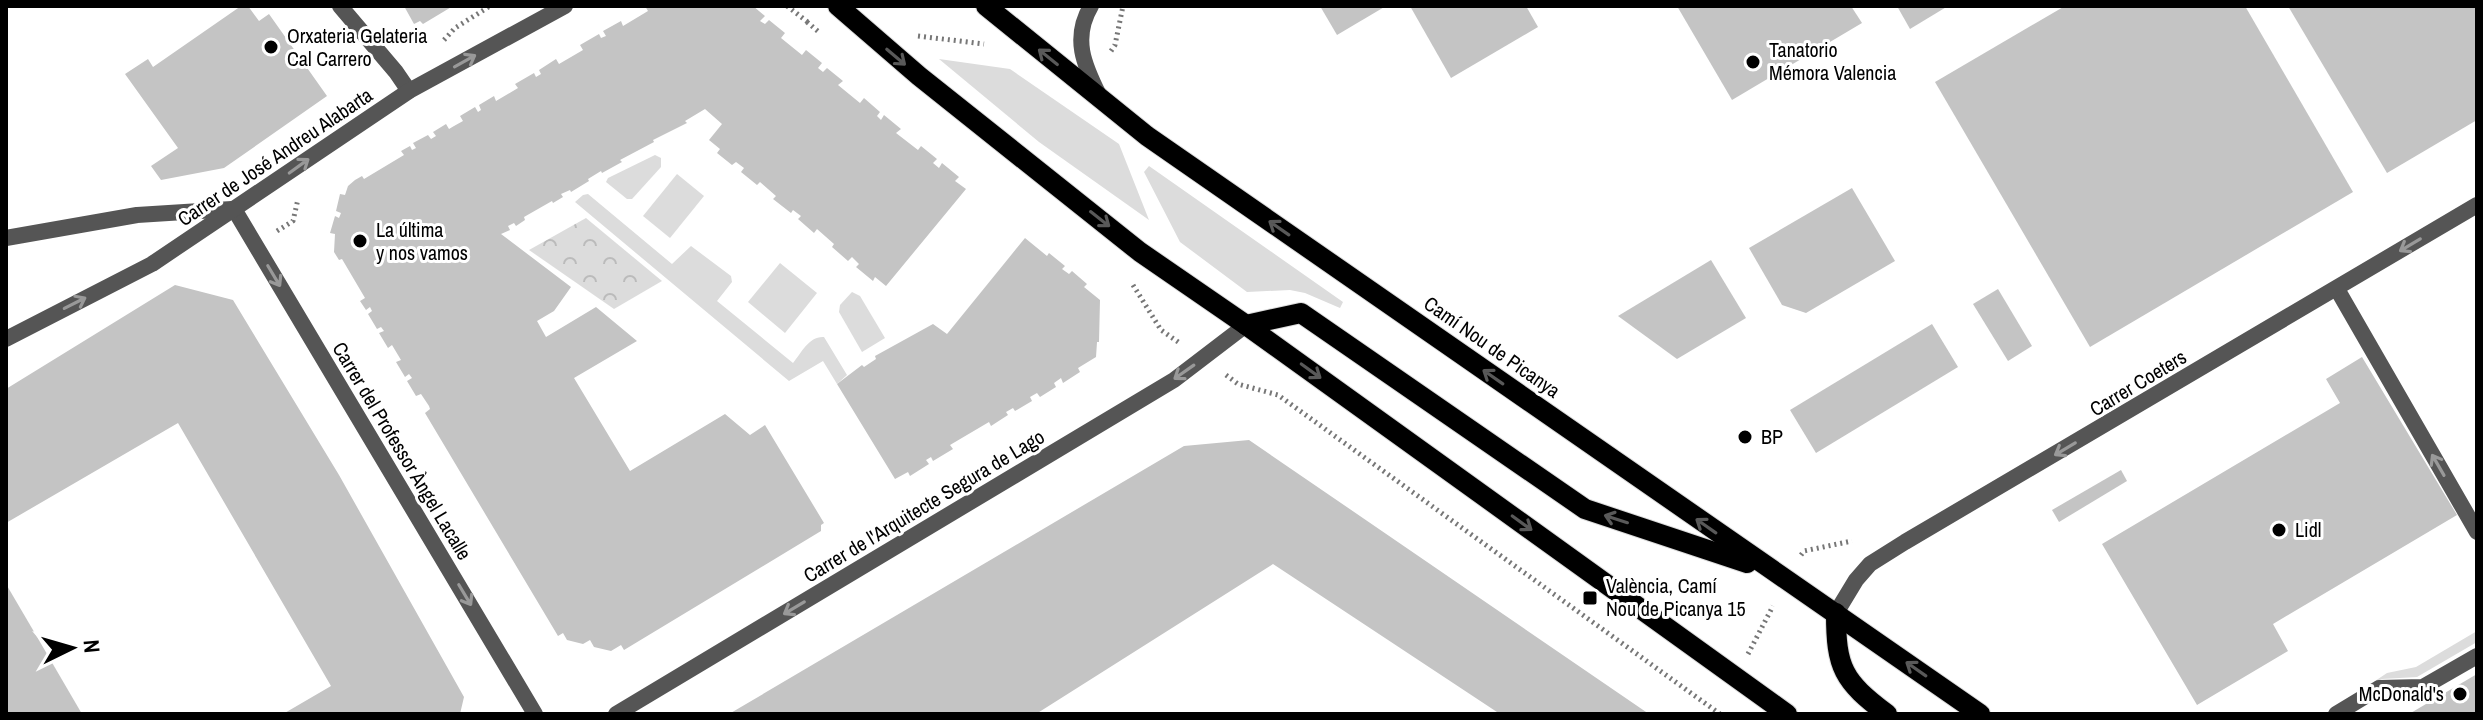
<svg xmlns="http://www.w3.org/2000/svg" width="2483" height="720" font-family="'Archivo Narrow',sans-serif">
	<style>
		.green { fill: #dcdcdc }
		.park { fill: url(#park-crowns) }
		.building { fill: #c4c4c4 }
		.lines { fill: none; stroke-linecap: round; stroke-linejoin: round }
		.primary-casing { stroke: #dbdbdb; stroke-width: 22 }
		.path { stroke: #777; stroke-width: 5; stroke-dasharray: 2 4; stroke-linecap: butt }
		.service { stroke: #555; stroke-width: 16 }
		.minor { stroke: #555; stroke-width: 16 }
		.primary { stroke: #000; stroke-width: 20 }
		.oneway { stroke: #595959 }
		.oneway2 { stroke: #999 }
		.poi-dot { fill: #000; stroke: #fff; stroke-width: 3 }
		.labels { text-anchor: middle; stroke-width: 6; stroke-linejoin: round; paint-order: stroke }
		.poi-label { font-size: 20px; fill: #000; stroke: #fff; text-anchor: start }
		.street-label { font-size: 20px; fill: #000; stroke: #fff }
	</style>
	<defs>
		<pattern id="park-crowns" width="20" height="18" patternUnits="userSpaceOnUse" patternTransform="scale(2)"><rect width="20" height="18" fill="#dcdcdc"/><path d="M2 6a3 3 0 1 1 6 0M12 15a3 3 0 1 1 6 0" fill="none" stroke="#bbb"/></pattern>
	</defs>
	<rect width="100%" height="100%" fill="#fff"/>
	<g class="green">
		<path d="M939 59 1010 69 1119 144 1149 220 1039 142Z"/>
		<path d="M655 155 661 158V167L632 199H627L606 182 608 178Z"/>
		<path d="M1149 166 1343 302 1340 308 1305 293 1290 290 1247 292 1180 242 1144 172Z"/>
		<path d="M677 174 704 196 670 238 643 216Z"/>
		<path d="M588 194 672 264 691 246 731 276 732 282 717 301 793 363C802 352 809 336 824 337L847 375 837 384 823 361 789 381 575 202 583 195Z"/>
		<path d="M780 263 817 293 785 333 748 302Z"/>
		<path d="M852 292 860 296 885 338 862 352 839 312 840 305Z"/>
		<path d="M2477 631V642L2417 677 2382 679 2372 683 2387 673 2416 667Z"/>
	</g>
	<path class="park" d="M586 218 662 281 614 309 529 250Z"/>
	<g class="building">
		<path d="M241 6H248L259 21 269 14 327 96 224 168 161 180 151 166 178 148 125 74 148 59 153 67Z"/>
		<path d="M404 6H453L423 24 420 21 414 24Z"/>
		<path d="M645 6H742L745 8 753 6 765 16 760 21 765 24 769 20 785 33 781 38 802 55 806 50 822 63 818 68 823 72 827 68 843 81 838 85 860 103 864 98 880 112 877 116 881 120 884 115 901 129 896 133 918 150 921 146 937 159 933 163 939 168 942 163 959 177 955 181 966 189 886 286 875 277 873 281 856 267 859 264 852 257 848 261 832 247 834 244 817 229 814 233 798 219 801 216 793 210 791 213 773 199 776 196 760 182 757 185 741 172 744 168 736 162 732 165 717 153 720 149 709 140 722 124 705 109 685 121 687 123 653 140 654 142 620 160 622 162 602 173 601 171 588 179 589 181 571 192 570 190 561 194 563 197 553 203 552 201 524 217 525 220 516 226 514 223 508 226 510 230 501 234 571 287 554 311 537 321 546 337 596 307 637 341 574 378 630 471 725 414 750 435 765 425 824 523 821 525V531L624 650 621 645 611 651 594 647 590 640 583 644 567 640 563 633 558 636 425 413 430 409 429 406 421 394 416 396 407 381 412 378 409 374 405 377 396 362 401 360 392 345 388 348 379 333 384 331 381 327 377 329 368 314 372 311 370 307 366 310 360 301 365 298 342 259 339 260 334 252 335 234 330 233 335 216 339 218 341 213 336 211 340 194 345 195 348 186 355 180 362 176 364 179 404 155 401 151 410 146 412 150 416 148 413 143 428 135 431 139 436 136 433 132 446 124 449 129 454 126 463 121 460 116 475 107 478 112 481 110 479 105 494 96 496 101 518 88 515 84 534 73 536 77 541 74 539 70 556 59 559 64 583 50 580 45 599 34 601 38 606 36 603 31 621 21 623 26 648 11Z"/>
		<path d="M1320 6H1386L1337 35Z"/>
		<path d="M1410 6H1526L1538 27 1451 78Z"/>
		<path d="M1677 6H1851L1862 23 1732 100Z"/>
		<path d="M1897 6H1948L1910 29Z"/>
		<path d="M2065 6H2245L2353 192 2090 347 1935 82Z"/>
		<path d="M2288 6H2477V120L2387 173Z"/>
		<path d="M1852 188 1895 261 1806 313 1782 305 1749 248Z"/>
		<path d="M1025 238 1047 256 1049 253 1065 266 1062 269 1069 274 1072 271 1087 284 1084 287 1100 300 1099 342H1097L1096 357 1078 368 1080 372 1063 383 1061 378 1054 383 1056 387 1040 397 1037 393 1030 397 1032 401 1015 411 1013 408 1006 412 1008 415 991 426 989 422 950 445 953 449 933 461 931 457 926 460 929 464 910 476 908 472 895 479 837 384 862 365 864 367 876 359 875 356 933 324 947 334Z"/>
		<path d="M1711 260 1746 318 1677 359 1618 316Z"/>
		<path d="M175 285 233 300 339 475 464 697 460 714H283L331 686 178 423 6 523V389Z"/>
		<path d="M1998 289 2032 346 2008 361 1973 304Z"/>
		<path d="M1932 324 1958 367 1816 453 1790 410Z"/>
		<path d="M2362 357 2457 515 2273 624 2288 651 2197 705 2102 544 2340 403 2326 379Z"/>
		<path d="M1249 440 1649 714H1500L1273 564 1036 714H729L1184 446Z"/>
		<path d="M2121 470 2127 481 2059 522 2052 510Z"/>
		<path d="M6 584 33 630 82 714H6Z"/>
		<path d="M2477 674V714H2409Z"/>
	</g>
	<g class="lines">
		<g class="primary-casing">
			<g id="primary">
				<path d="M838 6 919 76 1140 252 1246 325 1787 714"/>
				<path d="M986 6 1147 136 1980 714"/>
				<path d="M1246 325 1301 313 1585 509 1747 563"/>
				<path d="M1836 613C1836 668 1843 681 1887 714"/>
			</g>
		</g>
		<g class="path">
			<path d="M787 6 809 23"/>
			<path d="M807 22 820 33"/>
			<path d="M918 36 984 44"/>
			<path d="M444 40 455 28 490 6"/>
			<path d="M1111 51 1115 45 1123 6"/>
			<path d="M277 231 293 221 298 199"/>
			<path d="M1133 285 1161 330 1181 344"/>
			<path d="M1226 375 1238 384 1278 395 1720 714"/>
			<path d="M1801 555 1804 551 1852 541"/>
			<path d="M1748 654 1773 606"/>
		</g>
		<g class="service">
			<path d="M2337 289 2477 532"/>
			<path d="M2336 714 2379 688 2423 687 2477 656"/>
		</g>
		<g class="minor">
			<path d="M340 6 396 72 409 91"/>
			<path d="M1091 6C1072 38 1084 65 1099 95"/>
			<path d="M234 209 535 714"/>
			<path d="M6 238 137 215 232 209"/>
			<path d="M6 339 152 264 409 91 565 6"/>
			<path d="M1836 613 1856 580 1870 564 1905 542 2477 205"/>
			<path d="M616 714 1174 380 1246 325"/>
		</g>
		<use href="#primary" class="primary"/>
	</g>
	<defs><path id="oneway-shaft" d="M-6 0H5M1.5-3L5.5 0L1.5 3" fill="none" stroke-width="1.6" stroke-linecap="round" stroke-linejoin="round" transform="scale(2)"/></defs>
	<g class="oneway">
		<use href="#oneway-shaft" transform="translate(896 57) rotate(40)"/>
		<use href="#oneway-shaft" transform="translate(1048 57) rotate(-141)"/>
		<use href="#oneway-shaft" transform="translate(1100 219) rotate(38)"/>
		<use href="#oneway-shaft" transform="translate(1279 228) rotate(-145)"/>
		<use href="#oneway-shaft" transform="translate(1311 371) rotate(36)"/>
		<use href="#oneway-shaft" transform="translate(1493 377) rotate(-145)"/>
		<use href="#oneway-shaft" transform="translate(1616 519) rotate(-162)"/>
		<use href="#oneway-shaft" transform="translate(1522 523) rotate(36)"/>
		<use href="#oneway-shaft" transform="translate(1706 526) rotate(-145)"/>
		<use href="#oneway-shaft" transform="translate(1916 669) rotate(-145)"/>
	</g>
	<g class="oneway2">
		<use href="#oneway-shaft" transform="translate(465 61) rotate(-29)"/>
		<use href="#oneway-shaft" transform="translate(299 166) rotate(-36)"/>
		<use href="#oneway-shaft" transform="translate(2410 245) rotate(149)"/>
		<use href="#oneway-shaft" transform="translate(274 276) rotate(59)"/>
		<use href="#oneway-shaft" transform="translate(75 303) rotate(-27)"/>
		<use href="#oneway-shaft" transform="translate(1184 372) rotate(145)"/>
		<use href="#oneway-shaft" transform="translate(2065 449) rotate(149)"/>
		<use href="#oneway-shaft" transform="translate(2438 465) rotate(-120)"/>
		<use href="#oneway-shaft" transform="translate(465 595) rotate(59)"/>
		<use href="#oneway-shaft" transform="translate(794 608) rotate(149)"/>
	</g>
	<g class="poi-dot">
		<circle cx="271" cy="47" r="8"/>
		<circle cx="1753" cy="62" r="8"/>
		<circle cx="360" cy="241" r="8"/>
		<circle cx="1745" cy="437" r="8"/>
		<circle cx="2279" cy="530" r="8"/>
		<rect x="1582" y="590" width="16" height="16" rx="4"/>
		<circle cx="2460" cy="694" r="8"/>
	</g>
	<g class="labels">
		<g class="poi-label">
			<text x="287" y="43">Orxateria Gelateria<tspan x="287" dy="23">Cal Carrero</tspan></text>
			<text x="1769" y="57">Tanatorio<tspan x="1769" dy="23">Mémora Valencia</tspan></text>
			<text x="376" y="237">La última<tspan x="376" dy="23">y nos vamos</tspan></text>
			<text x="1761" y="444">BP</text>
			<text x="2295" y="537">Lidl</text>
			<text x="1606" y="593">València, Camí<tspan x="1606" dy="23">Nou de Picanya 15</tspan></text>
			<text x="2444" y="701" text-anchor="end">McDonald's</text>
		</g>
		<g class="street-label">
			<text transform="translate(275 157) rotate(-34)" y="7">Carrer de José Andreu Alabarta</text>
			<text transform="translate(1492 347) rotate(35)" y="7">Camí Nou de Picanya</text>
			<text transform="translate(2138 383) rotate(-31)" y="7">Carrer Coeters</text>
			<text transform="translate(402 451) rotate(59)" y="7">Carrer del Professor Àngel Lacalle</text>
			<text transform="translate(924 506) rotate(-31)" y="7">Carrer de l'Arquitecte Segura de Lago</text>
		</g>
	</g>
	<rect width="2483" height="720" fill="none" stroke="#000000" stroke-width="16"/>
	<g transform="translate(72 648) rotate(85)" stroke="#ffffff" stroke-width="6" paint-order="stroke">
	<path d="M0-6L14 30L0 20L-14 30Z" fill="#000000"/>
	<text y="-12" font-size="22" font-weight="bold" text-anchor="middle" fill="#000000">N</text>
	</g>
</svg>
